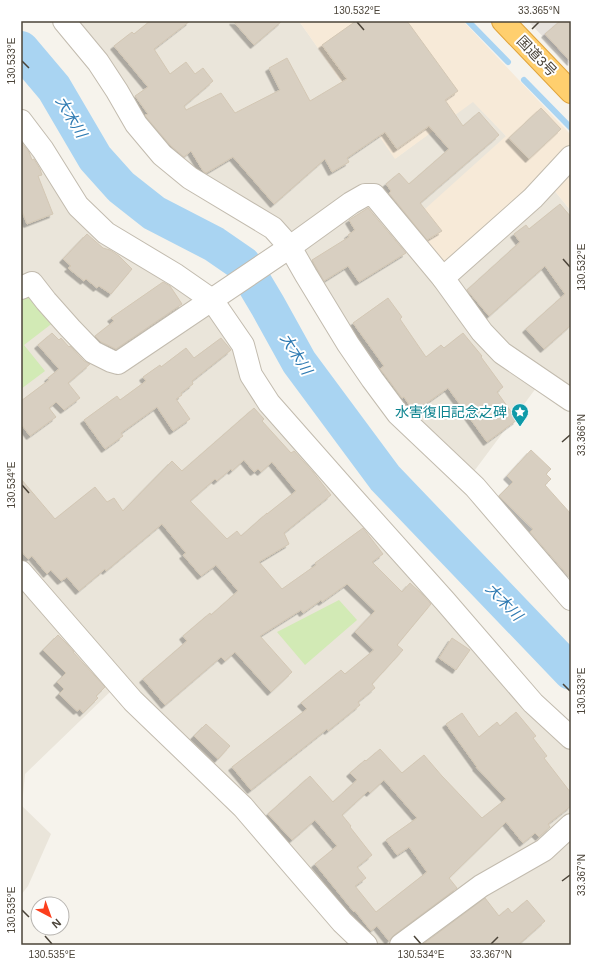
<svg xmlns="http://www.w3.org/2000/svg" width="592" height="966" font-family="Helvetica,'Noto Sans JP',sans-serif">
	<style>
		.residential { fill: #eae5da }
		.commercial { fill: #f7ead8 }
		.industrial { fill: #e6e2dd }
		.green { fill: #d2eab5 }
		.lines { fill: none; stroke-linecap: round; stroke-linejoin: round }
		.stream { stroke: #a9d4f2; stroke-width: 6 }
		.river { stroke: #a9d4f2; stroke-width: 36 }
		.building { fill: #d8cfc1; stroke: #d3c7b4; fill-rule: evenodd; filter: url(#shadow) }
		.minor-casing { stroke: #c2bbae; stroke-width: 24 }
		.highway-casing { stroke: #e0a43c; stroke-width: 24 }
		.minor { stroke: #fff; stroke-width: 22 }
		.highway { stroke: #ffcf6e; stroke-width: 22 }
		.ticks { fill: none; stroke: #4b4439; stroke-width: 1.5 }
		.labels { text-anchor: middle; stroke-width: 4; stroke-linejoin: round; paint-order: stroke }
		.street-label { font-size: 14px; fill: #4b4439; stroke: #fff }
		.culture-label { font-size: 14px; fill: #0d838f; stroke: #fff; text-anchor: end }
		.water-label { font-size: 15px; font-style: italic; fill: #2e7ab2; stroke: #fff }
		.neatline { fill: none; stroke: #4b4439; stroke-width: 1.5 }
		.ticks-label { font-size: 10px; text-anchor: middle; fill: #4b4439 }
	</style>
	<defs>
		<filter id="shadow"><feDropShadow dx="-3.5" dy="3.5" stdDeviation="0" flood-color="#0004"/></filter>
	</defs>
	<rect width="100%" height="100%" fill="#f6f3ec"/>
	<g class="residential">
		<path d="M72 21H299L396 158 473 101 506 136 541 174 571 211V406L539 384 472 474 403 413 284 230 175 163Z"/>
		<path d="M21 131 76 212 201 297 239 351 571 748V945H353L244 817 111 691 25 774 22 806 51 834 28 886 21 895Z"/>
	</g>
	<path class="commercial" d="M299 21H463L571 135V211L541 174 443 267 405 227 506 136 473 102 395 159Z"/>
	<path class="industrial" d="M528 21H571V66Z"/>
	<g class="green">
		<path d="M27 293 54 322 24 345 45 371 21 389V296Z"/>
		<path d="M339 600 357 620 305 665 277 632Z"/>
	</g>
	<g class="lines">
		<g class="stream">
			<path d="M468 21 508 62"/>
			<path d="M524 80 571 128"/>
		</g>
		<path class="river" d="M21 49 54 88 95 158 121 187 154 213 214 244 243 264 268 306 299 362 385 478 571 672"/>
	</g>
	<g class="building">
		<path d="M150 21H190L154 49 170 74 186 62 195 74 203 68 213 81 184 106 186 110 221 93 235 113 280 90 269 68 287 58 310 101 347 79 322 45 356 21H407L458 91 445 100 463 126 479 112 499 135 420 203 442 231 427 240 389 193 391 191 386 184 399 173 409 184 449 149 429 126 397 149 385 132 347 158 349 162 332 172 325 159 274 204 233 157 206 173 203 171 191 151 184 157 171 146 146 117 145 115 148 114 135 96 148 87 114 46 132 32 134 34Z"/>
		<path d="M233 21H282L254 45Z"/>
		<path d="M560 21H571V62L545 34Z"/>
		<path d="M541 108 561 129 529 159 509 138Z"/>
		<path d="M21 142 29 152 32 160 34 159 40 169 42 175 38 176 53 214 27 224 21 209Z"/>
		<path d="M560 204 571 217V325L544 349 526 329 565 294 545 266 489 316 467 290 520 242 514 234 526 225 529 229Z"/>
		<path d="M368 208 406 253 359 282 348 266 324 281 312 260 349 237 348 235 355 230 349 220Z"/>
		<path d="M87 234 103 248 110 250 119 256 132 269 111 294 99 286 97 288 86 279 84 281 68 268 71 266 63 259Z"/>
		<path d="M163 282 170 286 182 304 116 349 101 342 95 336 114 321 111 318Z"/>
		<path d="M388 298 402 317 400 319 426 357 441 345 444 348 463 333 482 356 481 357 503 387 497 392 517 420 487 442 448 388 414 412 404 397 402 398 385 375 380 369 384 366 353 323Z"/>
		<path d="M52 333 59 340 61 338 69 347 70 346 84 361 90 364 68 383 80 398 64 410 56 402 49 408 56 417 30 436 21 424V401L49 380 48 378 59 369 38 345Z"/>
		<path d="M221 338 231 350 192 381 193 384 181 393 182 395 176 399 190 419 173 431 157 407 121 433 123 436 105 449 84 420 117 396 120 400 146 381 143 377 160 365 161 367 186 348 194 358Z"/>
		<path d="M254 408 264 419 262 421 291 453 294 451 313 472 331 495 284 533 289 544 259 562 282 589 316 565 315 563 363 528 383 554 372 562 402 592 410 583 422 594 431 604 397 645 403 650 372 684 375 688 358 702 360 705 328 731 327 729 251 790 232 767 307 709 301 703 341 670 345 674 374 650 355 632 375 611 347 584 322 602 321 600 303 613 301 610 260 636 292 672 271 692 235 652 225 661 221 657 165 705 143 679 187 641 183 636 210 613 211 615 238 591 216 565 201 576 183 555 186 553 162 524 106 571 105 569 79 591 67 577 61 581 51 570 47 574 32 556 28 559 21 551V479L55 519 95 487 107 502 114 498 123 511 172 461 182 471ZM244 460 254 472 258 469 261 472 272 462 296 491 267 514V513L241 536 237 531 227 539 190 501 215 479 217 481 231 469 232 471Z"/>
		<path d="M531 450 551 469 546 474 551 479 545 485 571 514V579L530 532 533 529 499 496 513 482 507 476Z"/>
		<path d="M58 635 66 643 74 652H73L105 687 96 696 98 698 83 713 80 709 77 711 59 694 64 689 57 682 66 673 43 650Z"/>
		<path d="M452 638 470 650 456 670 439 658Z"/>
		<path d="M516 712 536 736 533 738 547 756 544 758 571 793V806L548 824 550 827 539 837 535 833 523 843 506 822 449 878 457 888 394 935 389 941 377 926 371 931 355 911 354 912 315 864 337 846 315 820 292 840 268 814 310 776 333 802 357 780 350 773 365 760 366 761 380 749 402 773 424 755 442 776 482 818 506 799 476 767H477L446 724 462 713 479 737 497 722 500 726ZM384 780 417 818 386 840 397 855 409 847 427 872 376 912 355 886 366 878 357 867 372 855 350 827 351 826 342 815 368 791 370 793Z"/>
		<path d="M206 724 230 746 218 759 194 736Z"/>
		<path d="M485 898 499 916 508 908 512 913 527 900 545 921 518 945H422Z"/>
	</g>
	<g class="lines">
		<g class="minor-casing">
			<g id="minor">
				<path d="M64 21 98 62 117 91 136 124 162 155 190 178 273 228 290 247 306 275 348 344 372 379 398 414 475 487 571 599"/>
				<path d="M21 121 43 150 78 206 106 233 176 275 212 300 243 345 251 375 269 403 351 496 445 601 533 703 571 738"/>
				<path d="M443 278 533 198 571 157"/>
				<path d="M21 288 32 283 46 301 70 328 93 352 111 361 118 363 290 247 351 203 365 195H374L443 278 482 332 502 353 571 400"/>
				<path d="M21 572 133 701 243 807 342 922 366 945"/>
				<path d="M401 945 481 886 544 850 571 825"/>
			</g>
		</g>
		<g class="highway-casing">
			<path id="highway" d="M503 21 571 92"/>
		</g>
		<use href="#minor" class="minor"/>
		<use href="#highway" class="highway"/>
	</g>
	<path class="ticks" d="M357 22 364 30M532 29 539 22M22 61 29 68M563 259 570 267M562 442 570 435M22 485 29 493M563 684 570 691M562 881 570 875M22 910 29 917M45 936 52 944M414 936 421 944M491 944 498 937"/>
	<defs>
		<g id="sight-pin" transform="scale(0.9)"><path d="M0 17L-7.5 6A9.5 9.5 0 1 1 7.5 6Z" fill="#0f9aa8" stroke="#fff"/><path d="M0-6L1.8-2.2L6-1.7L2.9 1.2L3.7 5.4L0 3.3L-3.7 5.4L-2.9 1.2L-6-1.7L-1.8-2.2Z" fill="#fff"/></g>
	</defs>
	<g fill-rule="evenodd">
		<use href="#sight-pin" x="520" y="412"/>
	</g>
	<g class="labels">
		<g class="street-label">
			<text transform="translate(537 56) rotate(46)" y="5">国道3号</text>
		</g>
		<g class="culture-label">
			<text x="507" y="417">水害復旧記念之碑</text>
		</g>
		<g class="water-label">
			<text transform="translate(71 117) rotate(59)" y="5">大木川</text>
			<text transform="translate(296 354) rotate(58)" y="5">大木川</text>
			<text transform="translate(504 602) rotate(46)" y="5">大木川</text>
		</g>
	</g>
	<rect width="592" height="966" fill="none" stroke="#ffffff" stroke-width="44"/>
	<g transform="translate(50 916) rotate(139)"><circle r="19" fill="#ffffff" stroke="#b7b4b0"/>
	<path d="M0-3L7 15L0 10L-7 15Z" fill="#fc3f1d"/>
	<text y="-6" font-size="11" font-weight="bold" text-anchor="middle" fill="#4b4439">N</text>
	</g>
	<rect x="22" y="22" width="548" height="922" class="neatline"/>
	<g class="ticks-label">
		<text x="357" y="14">130.532°E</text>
		<text x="539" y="14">33.365°N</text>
		<text transform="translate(11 61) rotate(-90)" y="4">130.533°E</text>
		<text transform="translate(581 267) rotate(-90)" y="4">130.532°E</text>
		<text transform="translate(581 435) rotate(-90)" y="4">33.366°N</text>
		<text transform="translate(11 485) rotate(-90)" y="4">130.534°E</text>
		<text transform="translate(581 691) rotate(-90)" y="4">130.533°E</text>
		<text transform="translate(581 875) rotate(-90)" y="4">33.367°N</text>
		<text transform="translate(11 910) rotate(-90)" y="4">130.535°E</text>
		<text x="52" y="958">130.535°E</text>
		<text x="421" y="958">130.534°E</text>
		<text x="491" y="958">33.367°N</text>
	</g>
</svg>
